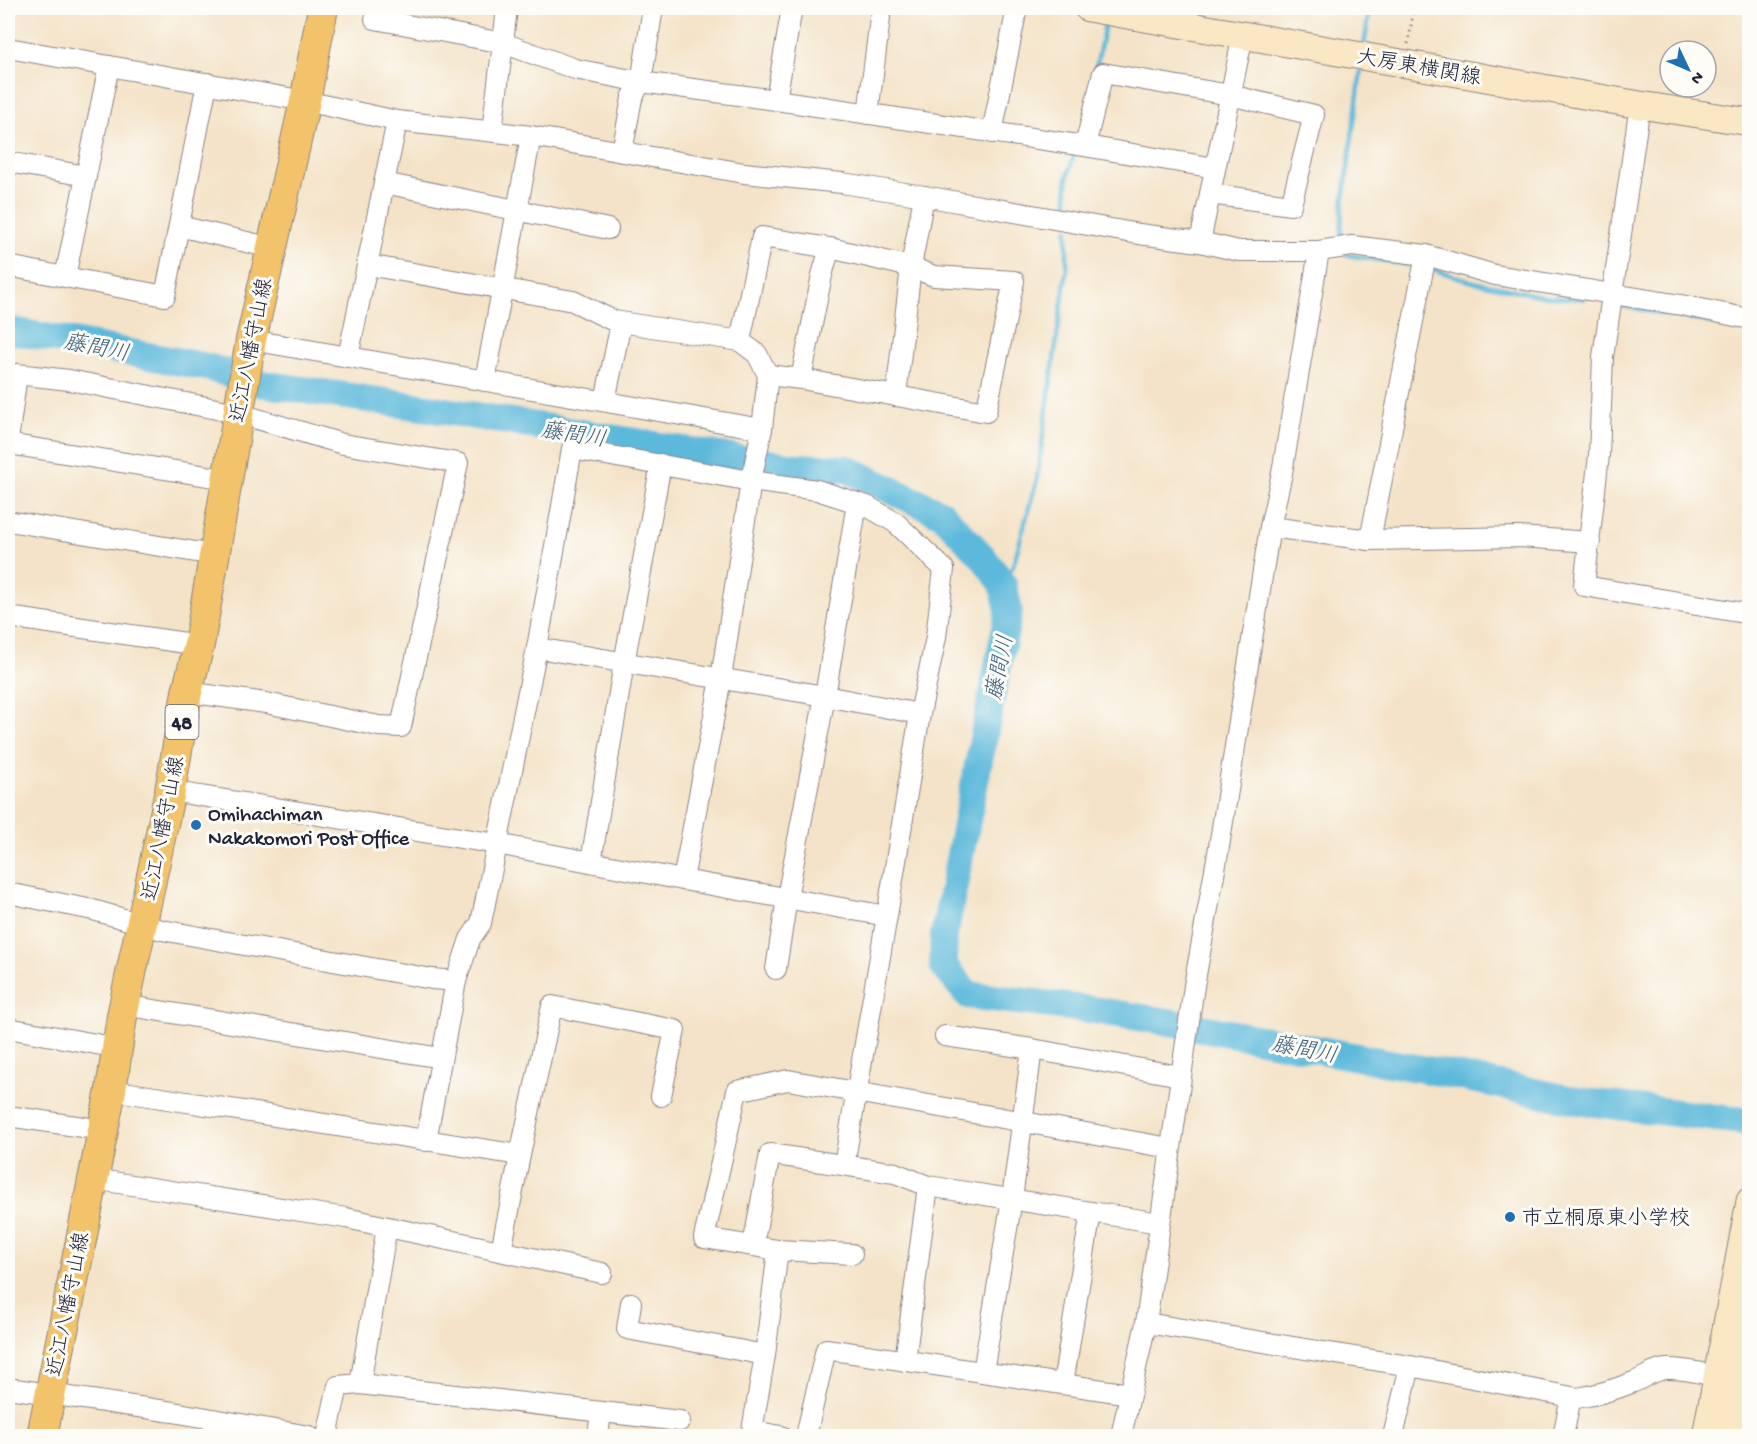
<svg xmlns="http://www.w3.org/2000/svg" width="1757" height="1444" font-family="'Gochi Hand','Klee One',sans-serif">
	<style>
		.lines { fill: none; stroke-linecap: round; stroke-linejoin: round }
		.stream { stroke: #5db9db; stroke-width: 4.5 }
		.river { stroke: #5db9db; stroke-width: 28 }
		.street-casing { stroke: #8b8282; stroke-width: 22 }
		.secondary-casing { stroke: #8b8282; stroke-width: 29 }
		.primary-casing { stroke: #8b8282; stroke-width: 32 }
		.path { stroke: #8b8282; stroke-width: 3; stroke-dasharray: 1.5 4.5; stroke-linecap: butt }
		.street { stroke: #fff; stroke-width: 20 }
		.secondary { stroke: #fae7c3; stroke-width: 27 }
		.primary { stroke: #f2c36a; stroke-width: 30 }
		.poi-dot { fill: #1f6fb2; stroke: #fdfcf7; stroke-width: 2 }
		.labels { text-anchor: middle; stroke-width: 6; stroke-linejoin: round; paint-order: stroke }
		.shield { fill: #fdfcf7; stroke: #646373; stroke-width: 1.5 }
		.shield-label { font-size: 20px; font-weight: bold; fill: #22223b }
		.street-label { font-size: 21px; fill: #22223b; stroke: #fdfcf7 }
		.poi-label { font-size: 21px; fill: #22223b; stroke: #fdfcf7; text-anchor: start }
		.water-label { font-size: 22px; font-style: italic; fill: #3a5e7b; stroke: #fdfcf7 }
	</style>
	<rect width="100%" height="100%" fill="#fdfcf7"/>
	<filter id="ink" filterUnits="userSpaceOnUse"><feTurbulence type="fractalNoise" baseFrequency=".0167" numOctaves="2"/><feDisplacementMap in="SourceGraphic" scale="12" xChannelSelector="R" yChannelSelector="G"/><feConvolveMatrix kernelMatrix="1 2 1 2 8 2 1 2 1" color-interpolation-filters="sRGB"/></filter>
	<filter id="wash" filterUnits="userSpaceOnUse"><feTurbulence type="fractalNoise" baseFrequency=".008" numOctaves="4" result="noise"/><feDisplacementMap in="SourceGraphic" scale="24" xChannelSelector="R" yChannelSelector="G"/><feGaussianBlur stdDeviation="1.35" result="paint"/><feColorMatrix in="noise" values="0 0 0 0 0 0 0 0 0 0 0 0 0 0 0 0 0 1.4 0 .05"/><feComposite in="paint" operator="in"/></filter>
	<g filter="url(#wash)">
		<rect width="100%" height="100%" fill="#f4e3c8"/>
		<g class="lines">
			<g class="stream">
				<path d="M1364 46 1370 8"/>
				<path d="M1095 72 1105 24"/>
				<path d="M1067 211V179L1075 151"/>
				<path d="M1341 237 1342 211 1362 64"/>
				<path d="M1347 255 1418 266"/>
				<path d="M1429 268 1470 281 1546 297 1585 299"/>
				<path d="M1616 305 1750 330"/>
				<path d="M1003 584 1013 566 1037 479 1067 267V229"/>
			</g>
			<path class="river" d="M8 330 207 367 263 384 421 407 728 457 796 467 847 469 942 514 983 557 1003 584 1009 611 944 935 943 965 968 995 1093 1010 1169 1022 1438 1072 1578 1101 1750 1122"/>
		</g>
	</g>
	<g filter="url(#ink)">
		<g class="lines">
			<g class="street-casing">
				<g id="street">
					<path d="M375 19 503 43 507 8"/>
					<path d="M8 48 305 101 397 121 531 136 744 173 842 183 924 196 1139 234 1200 242 1239 251H1319L1352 246 1426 255 1495 275 1681 305 1750 319"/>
					<path d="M109 66 65 277 165 296 207 83"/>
					<path d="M776 100 792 8"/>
					<path d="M1640 105 1603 357 1599 455 1584 586 1750 614"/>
					<path d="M868 114 880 18"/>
					<path d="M492 131 503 43 575 69 641 82 776 100 1085 146 1215 168"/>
					<path d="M992 133 1017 8"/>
					<path d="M1085 146 1103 73 1230 95 1314 115 1291 205 1210 194"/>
					<path d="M622 152 632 98 641 82 653 8"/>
					<path d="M8 162 86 176"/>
					<path d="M384 183 608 229"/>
					<path d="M179 226 272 248"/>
					<path d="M1200 242 1243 35"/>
					<path d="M367 265 573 301 614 321 740 341 757 354 768 375 762 429 751 481 721 679 683 880"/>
					<path d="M8 266 65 277"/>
					<path d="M251 340 762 429"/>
					<path d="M740 341 762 237 830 248"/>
					<path d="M348 357 397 121"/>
					<path d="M768 375 801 379 986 412 1014 281 934 276 911 267 830 248 822 275 801 379"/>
					<path d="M485 381 531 136"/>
					<path d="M896 396 911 267 924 196"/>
					<path d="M605 401 621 323"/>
					<path d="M8 441 17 374 69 380 237 413 343 444 458 463 401 727 379 726 266 703 187 692"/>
					<path d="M8 444 226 479"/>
					<path d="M8 521 214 555"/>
					<path d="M1270 527 1370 540 1520 537 1590 542"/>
					<path d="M1370 540 1426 255"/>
					<path d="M8 617 199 645"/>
					<path d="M537 648 825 696 920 714"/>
					<path d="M170 791 497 844 683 880 887 916 920 714 936 637 944 569 896 523 867 506 817 490 751 481 572 449 537 648 481 923 470 939 456 981"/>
					<path d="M591 862 624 663 661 464"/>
					<path d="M8 893 93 910 162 930 432 979 456 981 426 1141"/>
					<path d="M776 969 787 898 825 696 857 503"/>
					<path d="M124 1005 441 1058"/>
					<path d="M8 1028 118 1048"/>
					<path d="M945 1036 1032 1049"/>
					<path d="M111 1090 520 1155 501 1251"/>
					<path d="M8 1116 103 1130"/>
					<path d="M520 1155 552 1006 675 1030 661 1096"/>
					<path d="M844 1165 887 916"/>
					<path d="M93 1179 346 1218 602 1273"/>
					<path d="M753 1246 770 1154 895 1173 928 1186"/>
					<path d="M778 1250 704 1238 737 1091 788 1080 1170 1148"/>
					<path d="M631 1303 627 1329 765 1355 752 1431 781 1436"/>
					<path d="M1146 1323 1410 1366 1577 1398C1596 1395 1614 1390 1631 1383 1643 1379 1653 1370 1666 1369 1682 1368 1715 1375 1730 1381"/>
					<path d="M765 1355 778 1250 852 1254"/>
					<path d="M905 1361 928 1186 1160 1223"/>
					<path d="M983 1372 1012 1199 1032 1049 1180 1076"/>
					<path d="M360 1384 680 1421"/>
					<path d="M1063 1384 1091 1212"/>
					<path d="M8 1388 173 1412 309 1436"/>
					<path d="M327 1436 338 1386 360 1384 387 1227"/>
					<path d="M598 1436 601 1412"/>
					<path d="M806 1436 826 1349 1130 1394"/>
					<path d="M1121 1436 1146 1323 1194 986 1218 853 1270 527 1282 473 1319 251"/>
					<path d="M1393 1436 1410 1366"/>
					<path d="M1563 1436 1571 1397"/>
				</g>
			</g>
			<g class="secondary-casing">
				<g id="secondary">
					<path d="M1088 8 1640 105 1750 122"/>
					<path d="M1706 1436 1750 1201"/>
					<path d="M1730 1436 1750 1318"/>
				</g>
			</g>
			<g class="primary-casing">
				<path id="primary" d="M42 1436 111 1090 122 1016 170 791 187 692 199 645 251 340 305 101 323 8"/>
			</g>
			<path class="path" d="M1408 44 1414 8"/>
			<use href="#street" class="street"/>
			<use href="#secondary" class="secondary"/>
			<use href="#primary" class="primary"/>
		</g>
	</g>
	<g class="poi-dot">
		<circle cx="196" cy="825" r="6"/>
		<circle cx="1510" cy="1217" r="6"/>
	</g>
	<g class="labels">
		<rect class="shield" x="165.5" y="705" width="33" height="34" rx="4.5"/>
		<g class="shield-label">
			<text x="182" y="729">48</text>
		</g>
		<g class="street-label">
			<text transform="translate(1419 66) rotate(10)" y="7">大房東横関線</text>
			<text transform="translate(250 350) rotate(-79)" y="7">近江八幡守山線</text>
			<text transform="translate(162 828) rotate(-79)" y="7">近江八幡守山線</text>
			<text transform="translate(67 1304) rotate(-79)" y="7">近江八幡守山線</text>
		</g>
		<g class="poi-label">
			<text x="208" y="820">Omihachiman<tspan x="208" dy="24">Nakakomori Post Office</tspan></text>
			<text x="1522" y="1224">市立桐原東小学校</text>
		</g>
		<g class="water-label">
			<text transform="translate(97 346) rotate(11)" y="8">藤間川</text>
			<text transform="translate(574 433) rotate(9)" y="8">藤間川</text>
			<text transform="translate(998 667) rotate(-79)" y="8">藤間川</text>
			<text transform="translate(1305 1048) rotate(11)" y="8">藤間川</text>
		</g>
	</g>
	<rect width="1757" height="1444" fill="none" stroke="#fdfcf7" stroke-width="30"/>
	<g transform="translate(1688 69) rotate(134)"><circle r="28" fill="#fdfcf7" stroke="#a5a5ac" stroke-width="1.5"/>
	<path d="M0-4.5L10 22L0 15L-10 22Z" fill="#1f6fb2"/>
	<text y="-9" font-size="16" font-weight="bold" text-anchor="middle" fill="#22223b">N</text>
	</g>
</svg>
